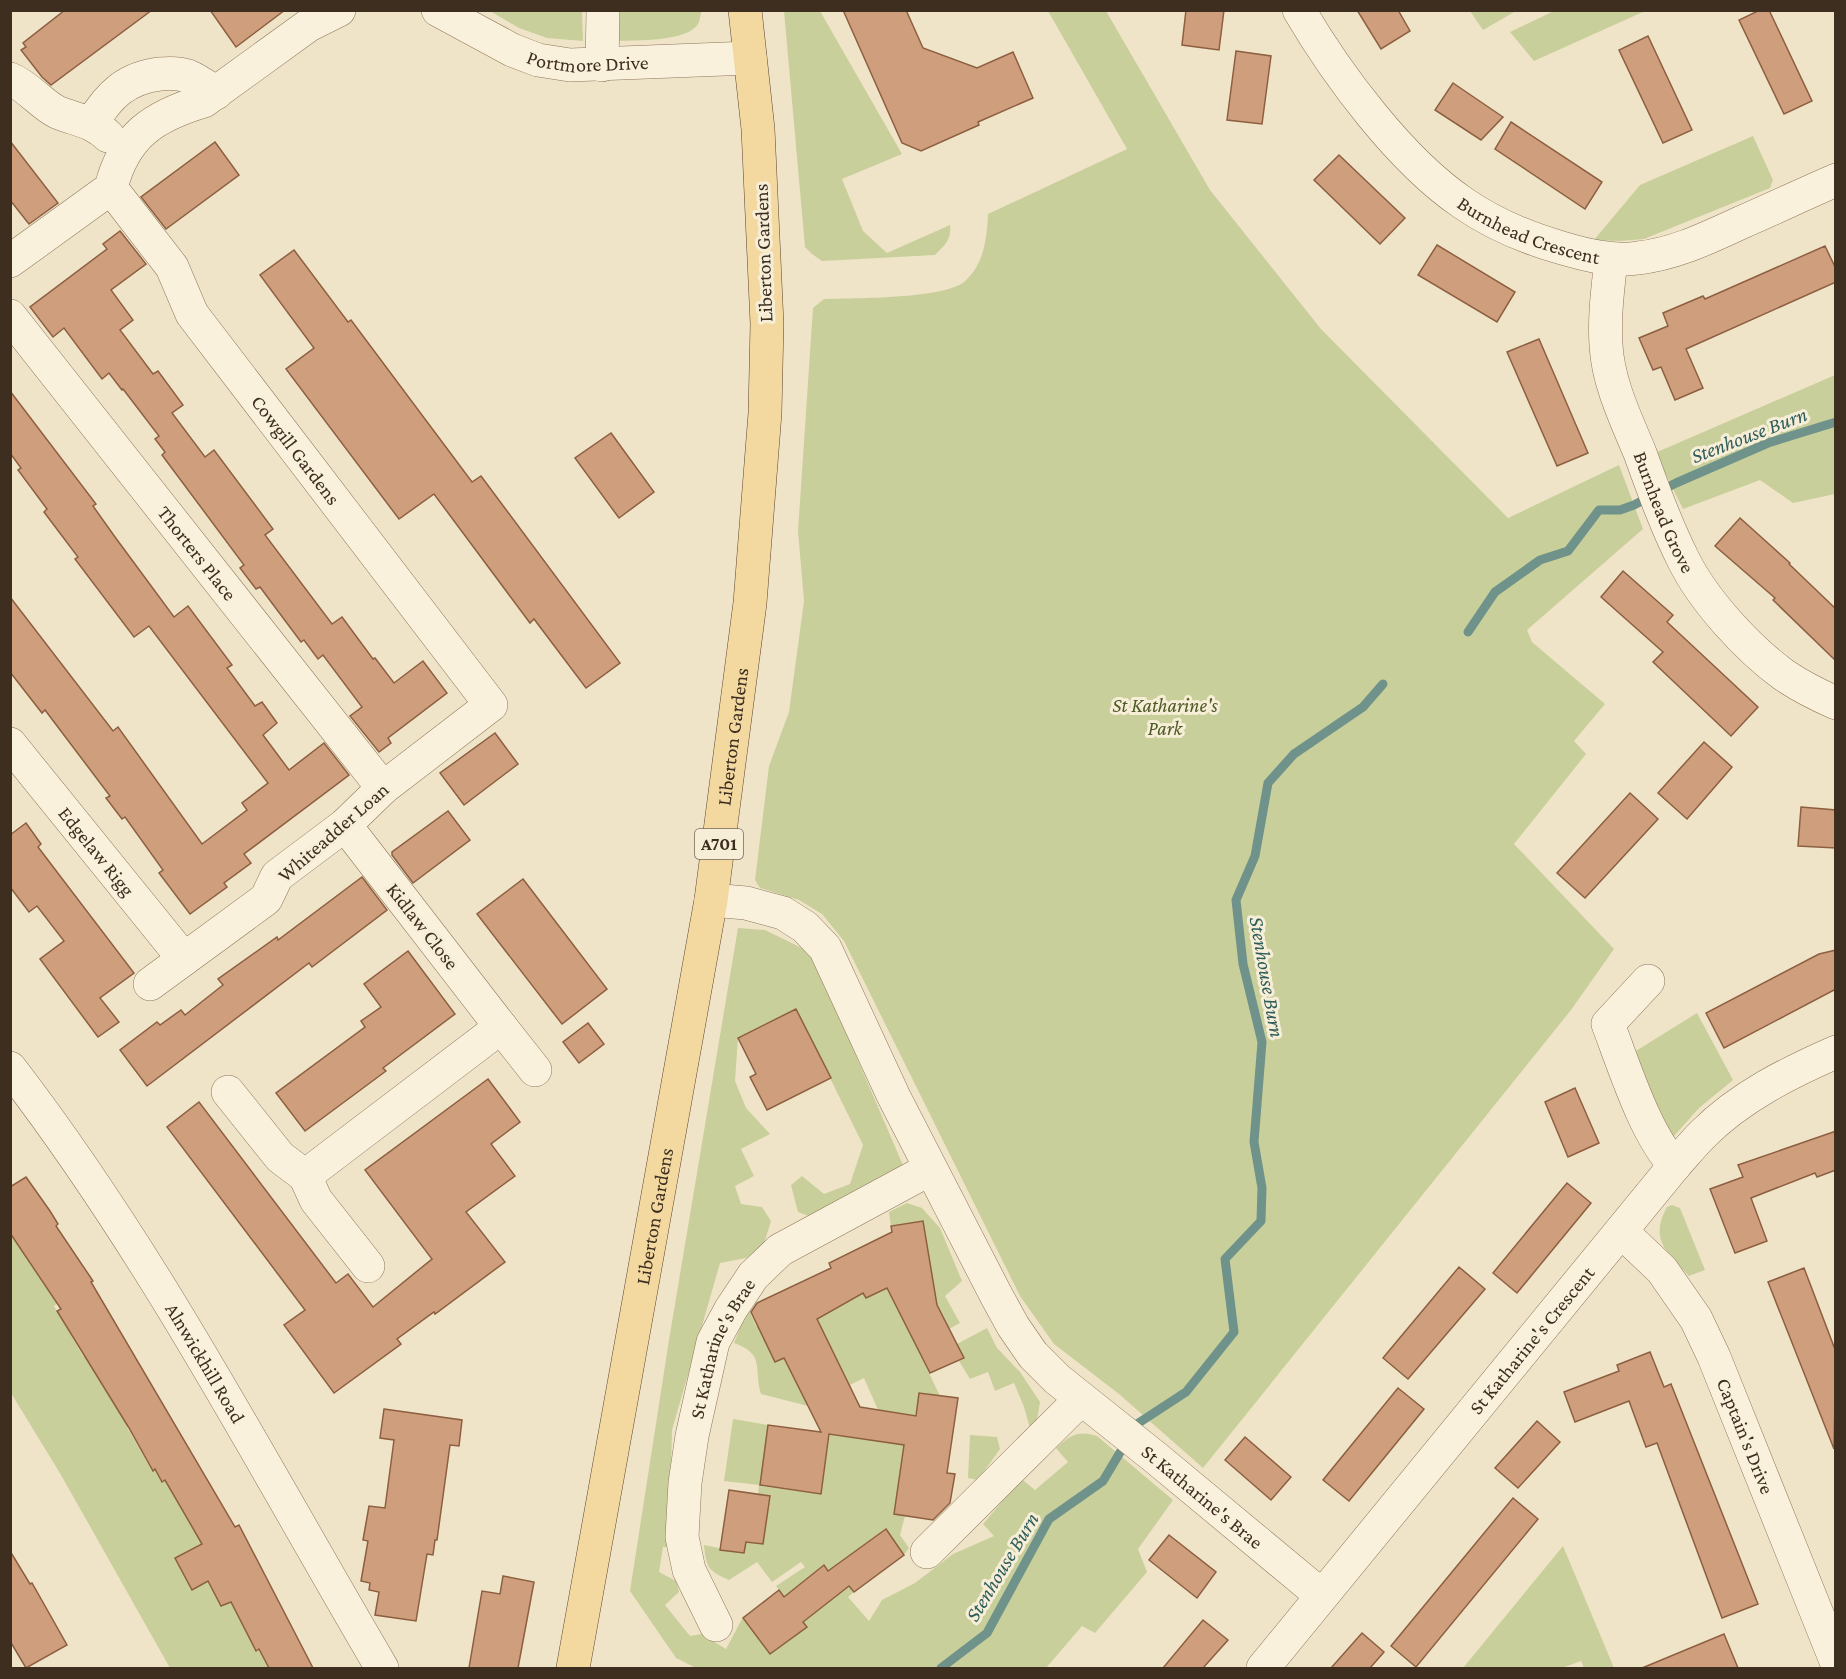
<svg xmlns="http://www.w3.org/2000/svg" width="1846" height="1679" font-family="'Crimson Pro',serif">
	<style>
		.green { fill: #c9cf9b }
		.lines { fill: none; stroke-linecap: round; stroke-linejoin: round }
		.stream { stroke: #6f938a; stroke-width: 9 }
		.building { fill: #cf9f7d; stroke: #8d5f41; stroke-width: 1.5 }
		.minor-casing { stroke: #8d765c; stroke-width: 34 }
		.major-casing { stroke: #5b4430; stroke-width: 34 }
		.minor { stroke: #faf1dc; stroke-width: 33 }
		.major { stroke: #f3d9a0; stroke-width: 33 }
		.labels { text-anchor: middle; stroke-width: 6; stroke-linejoin: round; paint-order: stroke }
		.shield { fill: #f7eed8; stroke: #756857; stroke-width: 1.5 }
		.shield-label { font-size: 18px; font-weight: bold; fill: #3d2e20 }
		.street-label { font-size: 20px; fill: #3d2e20; stroke: #f7eed8 }
		.park-label { font-size: 20px; font-style: italic; fill: #4d5a26; stroke: #f7eed8 }
		.water-label { font-size: 21px; font-style: italic; fill: #2f5d5a; stroke: #f7eed8 }
	</style>
	<rect width="100%" height="100%" fill="#f0e4c8"/>
	<g class="green">
		<path d="M490 11H582L583 41 547 38 519 28Z"/>
		<path d="M616 11H702C700 14 700 21 698 24 687 42 636 40 617 41Z"/>
		<path d="M784 11H820L902 154 842 179 863 231 887 253 950 225C952 239 945 245 935 255L822 261 812 254 805 247Z"/>
		<path d="M1048 11H1106L1210 190 1321 329 1508 518 1619 465 1643 529 1527 630 1532 642 1605 704 1574 741 1586 754 1514 844 1614 949 1571 1010 1203 1468 1119 1394 1054 1344 1020 1296 844 941 822 914 799 900 760 888 755 880 769 766 789 712 804 601 798 531 813 308 824 299C853 298 943 299 964 282 984 265 987 238 988 214L1127 149Z"/>
		<path d="M1470 11H1516L1483 30Z"/>
		<path d="M1554 11V10L1645 11 1534 61 1510 32Z"/>
		<path d="M1753 136 1773 180 1770 188 1644 239 1620 241 1594 240 1640 185Z"/>
		<path d="M1835 375V494L1793 503 1760 480 1683 509 1655 453Z"/>
		<path d="M738 928 765 930 812 953 905 1170 811 1217 798 1212 791 1185 802 1176 824 1194 850 1184 863 1145 796 1009 738 1038 735 1081 746 1108 770 1134 741 1149 754 1176 735 1186 741 1204 762 1207 771 1221 762 1250 746 1258 720 1263 672 1430 669 1547H663L659 1572 676 1581 679 1592 665 1605 690 1636 702 1634 726 1649 743 1617 770 1654 806 1628 803 1622 843 1591 823 1565 784 1597 776 1586 805 1567 801 1562 772 1582 757 1562 729 1580C708 1571 706 1567 704 1545L744 1553 746 1542 763 1544 770 1496 758 1494 759 1485 724 1481 733 1419 768 1425 760 1486 821 1494 830 1433 873 1440 878 1410 864 1378 850 1385 803 1290 879 1278 885 1289 933 1281 923 1221 891 1226 889 1212 907 1203 922 1208 940 1228 962 1281 945 1296 960 1323 949 1329 936 1305 904 1321 940 1396 919 1393 909 1467 901 1466 894 1514 905 1516 900 1535 909 1548 904 1555 885 1529 835 1566 854 1592 848 1597 869 1621 882 1600 915 1583 953 1554 994 1536 983 1524 1005 1498 1001 1493 1019 1477 1035 1490 1068 1462 1056 1448C1071 1435 1077 1430 1097 1436L1173 1500 1138 1549 1147 1572 1095 1633 1082 1626 1046 1668H696L676 1658 630 1591 669 1340Z"/>
		<path d="M1697 1013 1733 1080 1699 1108 1673 1137 1631 1054Z"/>
		<path d="M1672 1205 1680 1208 1705 1270 1689 1276C1667 1252 1649 1240 1667 1207Z"/>
		<path d="M14 1235 51 1294H73L54 1306 83 1356 103 1345 92 1366 93 1370 120 1414 138 1418 126 1424 128 1429 152 1471 155 1469 162 1481 165 1480 203 1544 175 1558 192 1590 208 1581 221 1606 246 1593 234 1609 256 1651 274 1642 264 1658 269 1668H170L61 1475 11 1393V1238Z"/>
		<path d="M748 1308 756 1326 767 1321C766 1341 766 1344 775 1362L784 1358 808 1406 761 1394C753 1367 766 1355 734 1343Z"/>
		<path d="M987 1328 997 1348 1020 1372 1040 1402 1037 1420 1030 1428 1024 1407 1014 1383 995 1391 988 1372 970 1379 959 1361 964 1358 957 1344Z"/>
		<path d="M970 1435 997 1437 1000 1449 978 1480 968 1478Z"/>
		<path d="M1563 1546 1614 1668H1584L1581 1661 1562 1668H1463Z"/>
	</g>
	<g class="lines">
		<g class="stream">
			<path d="M1468 632 1495 592 1540 560 1568 551 1599 510H1620L1634 505 1676 483 1768 443 1836 422"/>
			<path d="M941 1668 987 1633 1049 1519 1103 1481 1137 1424 1186 1392 1234 1332 1225 1259 1261 1221 1262 1188 1254 1142 1262 1042 1243 964 1236 900 1255 856 1268 783 1294 754 1363 707 1383 684"/>
		</g>
	</g>
	<g class="building">
		<path d="M65 10H152L51 85 42 77 21 50 26 47 23 43Z"/>
		<path d="M210 10H285L236 47Z"/>
		<path d="M843 10H906L923 48 977 68 1013 52 1033 98 978 122 979 125 921 151 902 143Z"/>
		<path d="M1186 10H1224L1219 50 1182 45Z"/>
		<path d="M1357 10H1398L1410 31 1381 49Z"/>
		<path d="M1760 10H1769L1812 101 1784 114 1739 20Z"/>
		<path d="M1648 36 1692 130 1663 143 1619 50Z"/>
		<path d="M1236 51 1271 56 1262 124 1227 120Z"/>
		<path d="M1453 83 1503 117 1481 140 1435 110Z"/>
		<path d="M1511 122 1602 182 1585 209 1495 149Z"/>
		<path d="M10 141 58 203 29 224 10 200Z"/>
		<path d="M215 142 239 175 166 229 141 197Z"/>
		<path d="M1339 155 1405 218 1380 244 1314 180Z"/>
		<path d="M120 231 146 264 111 290 133 320 120 330 153 374 158 371 183 405 172 413 205 457 214 450 273 529 265 535 332 624 342 617 373 659 375 658 394 683 423 661 447 693 388 738 391 743 379 752 350 716 362 707 323 655 318 659 304 640 301 642 260 587 256 589 240 568 244 565 162 455 165 452 155 439 159 436 123 389 122 390 109 373 102 379 64 328 53 337 30 307 107 249 103 244Z"/>
		<path d="M1437 245 1515 292 1497 322 1418 275Z"/>
		<path d="M1825 246 1836 269V282L1686 349 1703 388 1675 400 1661 367 1653 370 1639 338 1668 326 1663 313 1703 296 1705 299Z"/>
		<path d="M294 250 348 322 351 320 472 482 481 476 620 663 586 688 534 619 530 623 434 494 399 519 286 369 314 348 260 275Z"/>
		<path d="M1539 339 1588 453 1557 466 1507 352Z"/>
		<path d="M10 391 96 504 93 506 115 537 174 617 188 606 232 665 227 668 255 706 262 702 277 723 263 735 289 770 324 743 349 775 244 854 251 863 224 883 227 887 190 914 159 873 163 870 125 817 122 819 106 798 110 796 45 710 42 713 10 672V597L113 731 118 727 202 844 247 810 242 803 268 783 149 626 134 637 75 559 78 557 44 512 47 509 18 470 21 468 10 453Z"/>
		<path d="M611 433 654 492 619 518 575 458Z"/>
		<path d="M1740 518 1790 563 1789 564 1836 609V661L1773 600 1775 598 1715 546Z"/>
		<path d="M1623 571 1673 615 1667 622 1758 707 1731 736 1653 662 1663 652 1601 597Z"/>
		<path d="M495 733 518 764 464 805 440 773Z"/>
		<path d="M1704 742 1732 767 1687 819 1658 793Z"/>
		<path d="M1630 793 1658 819 1585 898 1557 873Z"/>
		<path d="M1801 807 1836 810V848L1798 846Z"/>
		<path d="M448 811 470 840 413 883 392 855V852Z"/>
		<path d="M26 823 41 844 38 847 134 973 100 998 119 1022 98 1037 40 959 64 941 37 906 29 912 10 887V835Z"/>
		<path d="M362 877 387 910 312 967 309 963 147 1086 120 1050 157 1022 160 1025 181 1010 185 1015 223 985 218 979 277 937 278 940Z"/>
		<path d="M523 879 607 989 562 1024 477 914Z"/>
		<path d="M1836 950V989L1724 1048 1706 1013 1819 954Z"/>
		<path d="M408 951 455 1014 383 1068 386 1071 305 1131 276 1093 365 1027 361 1021 381 1007 364 984Z"/>
		<path d="M796 1009 831 1078 767 1110 750 1077 756 1074 738 1038Z"/>
		<path d="M588 1023 604 1044 579 1063 563 1042Z"/>
		<path d="M488 1079 520 1122 491 1144 515 1176 466 1212 505 1262 435 1314 434 1312 397 1339 401 1344 334 1393 284 1325 305 1310 167 1127 199 1102 336 1283 348 1274 373 1307 432 1259 365 1170Z"/>
		<path d="M1575 1088 1599 1143 1568 1157 1545 1102Z"/>
		<path d="M1836 1131V1170L1817 1177 1815 1173 1751 1198 1767 1241 1735 1253 1710 1189 1743 1177 1738 1165Z"/>
		<path d="M26 1177 50 1211 58 1224 56 1226 93 1281 91 1282 235 1527 239 1525 313 1668H269L259 1649 256 1651 231 1602 221 1606 208 1581 192 1590 175 1558 202 1544 165 1480 162 1482 155 1469 153 1471 129 1428 57 1311 61 1309 10 1233V1187Z"/>
		<path d="M1567 1183 1591 1203 1517 1293 1493 1273Z"/>
		<path d="M923 1221 937 1305 964 1358 930 1373 887 1288 866 1298 863 1293 817 1319 860 1407 916 1416 919 1393 958 1398 947 1473 955 1474 950 1503 933 1520 894 1514 904 1445 829 1434 821 1494 760 1485 768 1425 821 1432 784 1358 775 1362 751 1312 757 1303 831 1268 829 1263 892 1232 891 1226Z"/>
		<path d="M1459 1267 1485 1289 1408 1379 1383 1358Z"/>
		<path d="M1804 1268 1836 1352 1834 1449 1768 1282Z"/>
		<path d="M1650 1352 1664 1387 1671 1384 1758 1604 1722 1618 1657 1443 1646 1447 1629 1401 1575 1422 1564 1392 1619 1371 1617 1365Z"/>
		<path d="M1398 1388 1424 1409 1349 1501 1323 1480Z"/>
		<path d="M384 1409 462 1420 459 1446 450 1445 437 1540H435L433 1555 427 1554 416 1621 375 1615 379 1592 369 1590 370 1583 361 1581 368 1541 363 1540 369 1506 385 1508 394 1440 380 1438Z"/>
		<path d="M1537 1421 1560 1442 1518 1488 1495 1468Z"/>
		<path d="M1245 1437 1291 1477 1271 1500 1225 1460Z"/>
		<path d="M729 1490 770 1496 763 1544 746 1542 744 1553 720 1550Z"/>
		<path d="M1513 1498 1538 1519 1416 1667 1391 1646Z"/>
		<path d="M886 1529 904 1555 854 1592 849 1586 803 1622 807 1627 770 1654 743 1618 779 1590 784 1597 824 1565 828 1571Z"/>
		<path d="M1169 1535 1216 1572 1197 1598 1149 1560Z"/>
		<path d="M10 1551 30 1584 32 1583 67 1645 26 1668 10 1641Z"/>
		<path d="M503 1576 534 1582 518 1668H469L482 1591 500 1594Z"/>
		<path d="M1203 1620 1228 1640 1203 1668H1163Z"/>
		<path d="M1362 1633 1384 1652 1370 1668H1331Z"/>
		<path d="M1724 1634 1738 1668H1642Z"/>
	</g>
	<g class="lines">
		<g class="minor-casing">
			<g id="minor">
				<path id="s1" d="M438 10 512 50 538 60 570 65 750 58"/>
				<path id="s2" d="M1299 10C1337 75 1401 161 1463 203 1493 224 1527 238 1562 248 1586 255 1612 262 1638 258 1675 254 1707 238 1740 223 1772 209 1804 194 1836 180"/>
				<path d="M602 65 603 10"/>
				<path d="M10 79C28 86 42 105 57 112 76 120 93 121 108 136"/>
				<path d="M92 123C109 95 126 78 160 74 169 73 179 73 188 76 198 80 207 87 216 93"/>
				<path id="s3" d="M111 188 172 267 192 314 491 705 383 788 345 825 277 876 266 899 150 984"/>
				<path id="s4" d="M1611 259C1608 288 1604 316 1606 345 1608 383 1626 419 1640 453 1653 489 1666 525 1683 559 1703 600 1747 648 1784 675 1800 686 1818 695 1836 703"/>
				<path d="M10 261 111 188C124 135 154 116 204 101L309 25 339 10"/>
				<path id="s5" d="M10 316 383 788"/>
				<path id="s6" d="M10 744 184 959"/>
				<path id="s7" d="M711 900 746 903 783 913 805 927 825 948 894 1097 996 1295 1013 1326 1033 1355 1057 1379 1156 1458 1321 1595"/>
				<path d="M1648 981 1608 1024C1623 1063 1646 1137 1675 1165"/>
				<path d="M501 1027 535 1070"/>
				<path id="s8" d="M10 1068C154 1255 263 1466 382 1668"/>
				<path d="M228 1092 280 1157 305 1176 316 1200 368 1266"/>
				<path d="M305 1176 501 1027 345 825"/>
				<path id="s9" d="M1622 1232 1662 1270 1696 1319 1714 1357 1836 1661"/>
				<path d="M927 1552 1081 1399"/>
				<path id="s10" d="M716 1625 689 1570 682 1537 685 1483 692 1436 713 1342 731 1309 753 1276 780 1250 930 1169"/>
				<path id="s11" d="M1263 1668 1675 1165C1684 1155 1693 1144 1703 1134 1740 1097 1788 1073 1836 1052"/>
			</g>
		</g>
		<g class="major-casing">
			<g id="major">
				<path id="s12" d="M573 1668 711 900 750 603 765 413 767 324 758 129 745 10"/>
			</g>
		</g>
		<use href="#minor" class="minor"/>
		<use href="#major" class="major"/>
	</g>
	<g class="labels">
		<rect class="shield" x="695" y="829" width="48" height="30" rx="4.5"/>
		<g class="shield-label">
			<text x="719" y="850">A701</text>
		</g>
		<g class="street-label">
			<text dy="7" stroke="none"><textPath href="#s1" startOffset="162">Portmore Drive</textPath></text>
			<text dy="7" stroke="none"><textPath href="#s2" startOffset="327">Burnhead Crescent</textPath></text>
			<text transform="translate(763 253) rotate(-92)" y="7">Liberton Gardens</text>
			<text dy="7" stroke="none"><textPath href="#s3" startOffset="322">Cowgill Gardens</textPath></text>
			<text dy="7" stroke="none"><textPath href="#s4" startOffset="264">Burnhead Grove</textPath></text>
			<text dy="7" stroke="none"><textPath href="#s5" startOffset="302">Thorters Place</textPath></text>
			<text dy="7" stroke="none"><textPath href="#s12" startOffset="945">Liberton Gardens</textPath></text>
			<text transform="translate(333 832) rotate(-41)" y="7">Whiteadder Loan</text>
			<text dy="7" stroke="none"><textPath href="#s6" startOffset="138">Edgelaw Rigg</textPath></text>
			<text transform="translate(423 926) rotate(52)" y="7">Kidlaw Close</text>
			<text dy="7" stroke="none"><textPath href="#s12" startOffset="459">Liberton Gardens</textPath></text>
			<text dy="7" stroke="none"><textPath href="#s11" startOffset="424">St Katharine's Crescent</textPath></text>
			<text dy="7" stroke="none"><textPath href="#s10" startOffset="290">St Katharine's Brae</textPath></text>
			<text dy="7" stroke="none"><textPath href="#s8" startOffset="354">Alnwickhill Road</textPath></text>
			<text dy="7" stroke="none"><textPath href="#s9" startOffset="242">Captain's Drive</textPath></text>
			<text dy="7" stroke="none"><textPath href="#s7" startOffset="807">St Katharine's Brae</textPath></text>
		</g>
		<g class="park-label">
			<text x="1165" y="712">St Katharine's<tspan x="1165" dy="23">Park</tspan></text>
		</g>
		<g class="water-label">
			<text transform="translate(1749 435) rotate(-21)" y="7">Stenhouse Burn</text>
			<text transform="translate(1267 977) rotate(80)" y="7">Stenhouse Burn</text>
			<text transform="translate(1002 1567) rotate(-59)" y="7">Stenhouse Burn</text>
		</g>
	</g>
	<rect width="1846" height="1679" fill="none" stroke="#3d2e20" stroke-width="24"/>
</svg>
